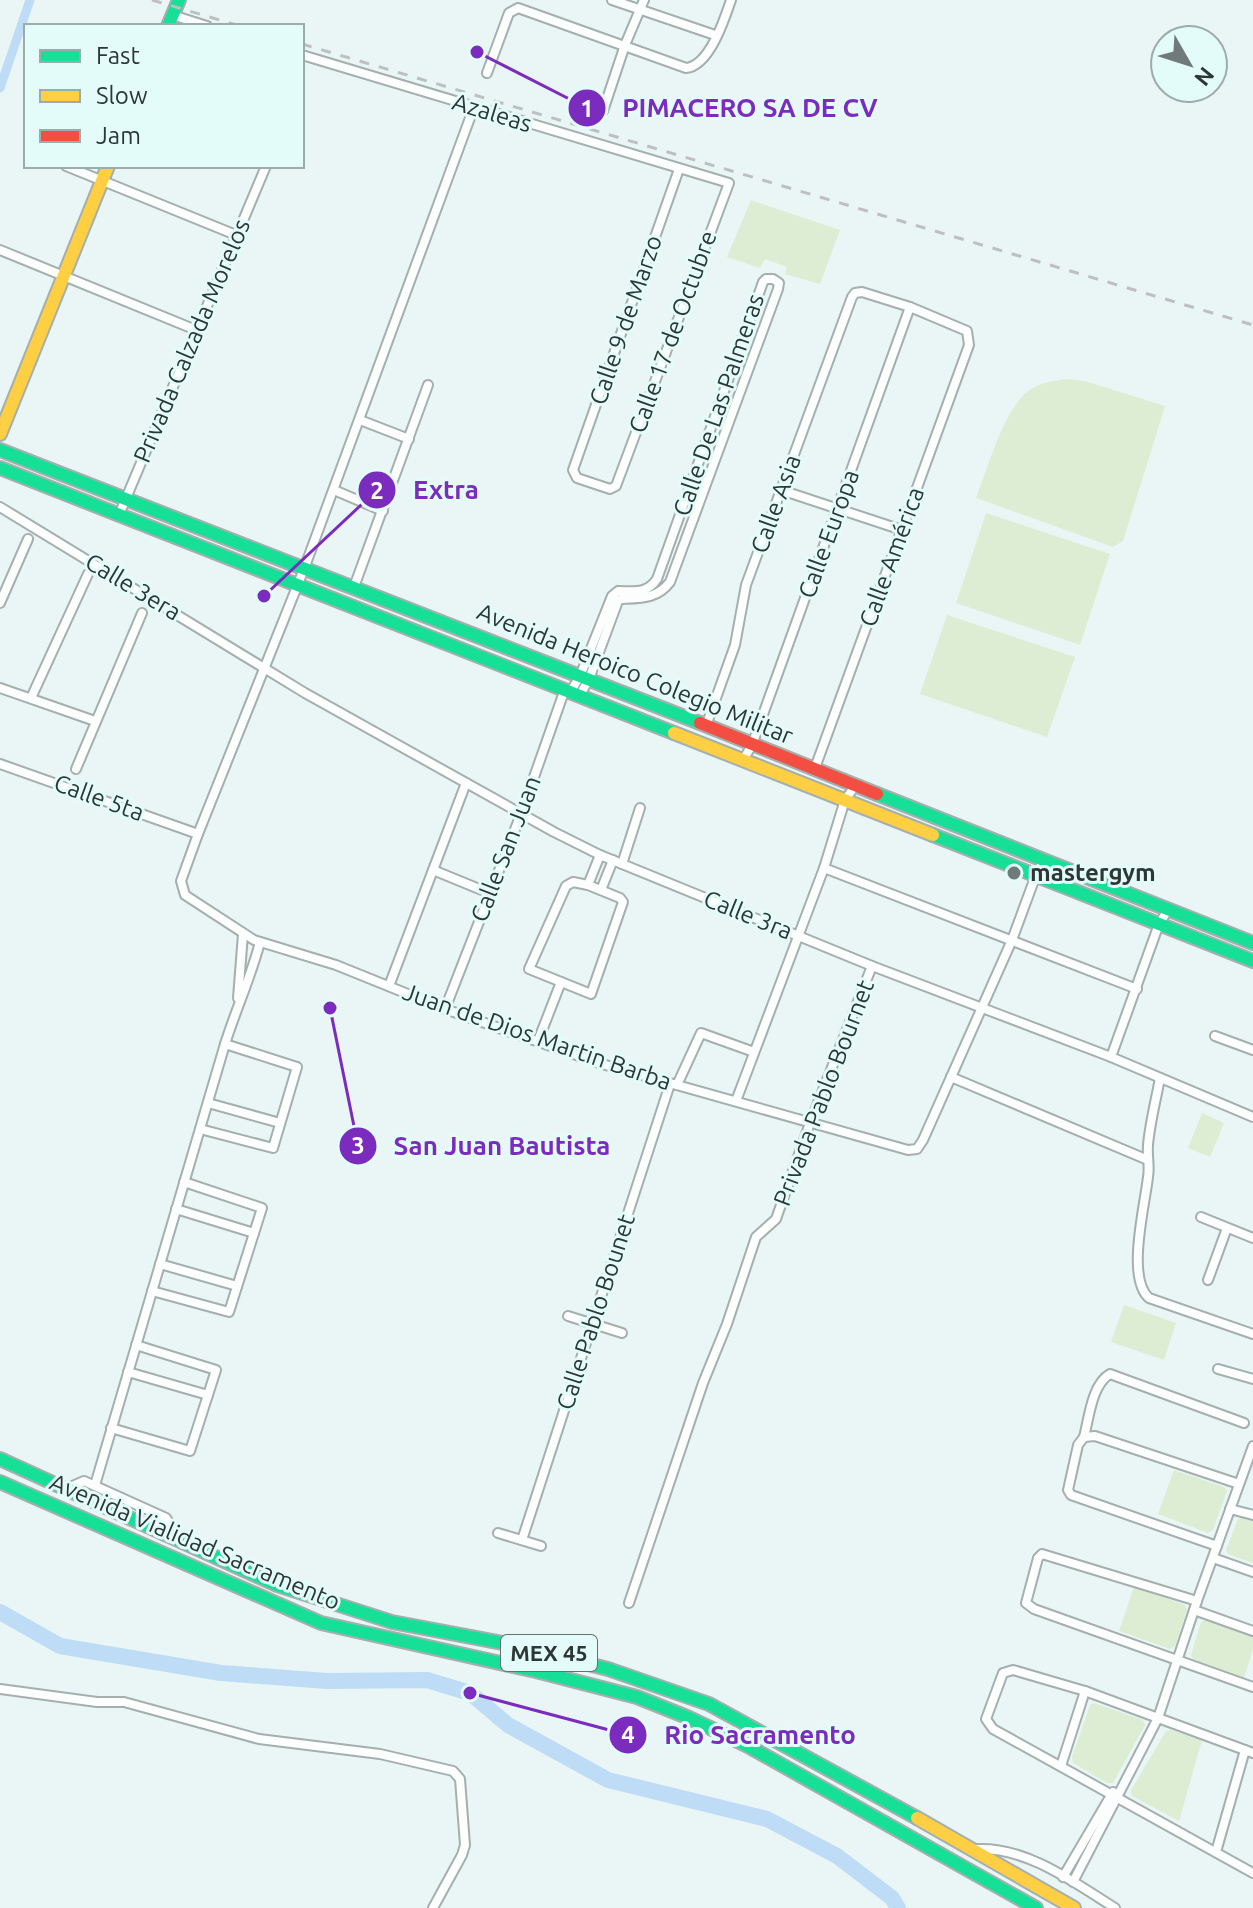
<svg xmlns="http://www.w3.org/2000/svg" width="1253" height="1908" font-family="Ubuntu,sans-serif">
	<style>
		.green { fill: #dcedd3 }
		.lines { fill: none; stroke-linecap: round; stroke-linejoin: round }
		.canal { stroke: #bedcf6; stroke-width: 9 }
		.river { stroke: #bedcf6; stroke-width: 16 }
		.street-casing { stroke: #a4afae; stroke-width: 12 }
		.fast-casing { stroke: #a4afae; stroke-width: 16 }
		.slow-casing { stroke: #a4afae; stroke-width: 16 }
		.jam-casing { stroke: #a4afae; stroke-width: 16 }
		.street { stroke: #fcfefe; stroke-width: 8 }
		.fast { stroke: #16e098; stroke-width: 12 }
		.slow { stroke: #ffcf43; stroke-width: 12 }
		.jam { stroke: #f24e42; stroke-width: 12 }
		.rail { stroke: #bcc0bf; stroke-width: 3; stroke-dasharray: 10 10; stroke-linecap: butt }
		.poi-dot { fill: #6f7a79; stroke: #e3fcf9; stroke-width: 3 }
		.labels { text-anchor: middle; stroke-width: 6; stroke-linejoin: round; paint-order: stroke }
		.shield { fill: #e3fcf9; stroke: #647270; stroke-width: 2 }
		.shield-label { font-size: 22px; font-weight: bold; fill: #2d3736 }
		.street-label { font-size: 24px; fill: #2d3736; stroke: #e3fcf9 }
		.poi-label { font-size: 24px; font-weight: bold; fill: #2d3736; stroke: #e3fcf9; text-anchor: start }
		.leader { fill: none; stroke: #7b2cbf; stroke-width: 3 }
		.callout-dot { fill: #7b2cbf; stroke: #e3fcf9; stroke-width: 3 }
		.mark-label { font-size: 24px; text-anchor: middle; font-weight: bold; fill: #fff }
		.callout-label { font-size: 26px; text-anchor: middle; font-weight: bold; fill: #7b2cbf; stroke: #e3fcf9; stroke-width: 6; stroke-linejoin: round; paint-order: stroke }
	</style>
	<rect width="100%" height="100%" fill="#e9f6f5"/>
	<g class="green">
		<path d="M751 200 840 230 820 284 785 274 787 267 765 259 760 268 727 257Z"/>
		<path d="M1068 379 1085 381 1165 406 1123 541 1113 547 976 498C988 468 1003 412 1027 392 1039 382 1054 381 1068 379Z"/>
		<path d="M986 513 1110 554 1080 645 956 603Z"/>
		<path d="M947 615 1075 657 1047 737 920 694Z"/>
		<path d="M1202 1113 1224 1123 1210 1157 1188 1148Z"/>
		<path d="M1124 1305 1176 1323 1164 1360 1111 1342Z"/>
		<path d="M1174 1470 1224 1487 1227 1491 1213 1530 1208 1533 1158 1514Z"/>
		<path d="M1243 1517 1253 1520V1563L1228 1554 1226 1550 1238 1519Z"/>
		<path d="M1134 1587 1185 1605 1187 1610 1175 1646 1170 1649 1119 1631Z"/>
		<path d="M1206 1620 1253 1635V1649L1244 1678 1193 1659 1191 1655 1201 1622Z"/>
		<path d="M1094 1703 1143 1720 1145 1725 1113 1783H1107L1073 1763 1072 1757 1090 1705Z"/>
		<path d="M1170 1730 1202 1740 1179 1821 1132 1796 1131 1790 1166 1731Z"/>
	</g>
	<g class="lines">
		<path class="canal" d="M0 88 30 0"/>
		<path class="river" d="M0 1612 60 1646 221 1673 327 1681 427 1680 470 1693 508 1725 608 1780 767 1819 837 1856 892 1898 898 1908"/>
		<g class="street-casing">
			<g id="street">
				<path d="M612 0 715 35"/>
				<path d="M172 15 207 26"/>
				<path d="M302 55 729 183 616 486 610 489 577 478 573 470 679 169"/>
				<path d="M487 73 509 13 518 8 686 68C709 66 724 21 731 0"/>
				<path d="M474 107 304 569 198 834 181 881 185 895 254 940 336 965 445 1009 602 1064 908 1150 917 1149 923 1140 1012 940 1036 875 1044 860"/>
				<path d="M603 111 625 45 644 0"/>
				<path d="M66 166 236 235"/>
				<path d="M0 250 196 330"/>
				<path d="M360 420 409 439"/>
				<path d="M334 490 383 511"/>
				<path d="M781 490 902 530"/>
				<path d="M0 507 305 693 554 832 600 855 872 966 1111 1057 1253 1117"/>
				<path d="M119 515 266 166"/>
				<path d="M354 587 428 385"/>
				<path d="M0 603 28 539"/>
				<path d="M0 688 95 721"/>
				<path d="M571 691 580 676 612 596 618 591C634 591 647 594 657 579L763 282 766 279H773L779 283 778 289 670 582C657 599 641 598 621 599L618 601 589 679 580 695"/>
				<path d="M31 698 88 574"/>
				<path d="M706 726 735 645 746 585 852 297 855 293 862 292 910 307 967 331 969 345 815 768"/>
				<path d="M743 760 752 745 910 307"/>
				<path d="M0 764 198 834"/>
				<path d="M76 769 142 613"/>
				<path d="M622 864 640 808"/>
				<path d="M824 868 1137 989"/>
				<path d="M433 870 489 893"/>
				<path d="M573 882 588 885 620 898 623 902 591 994 529 969 566 886Z"/>
				<path d="M588 885 600 855"/>
				<path d="M601 890 613 860"/>
				<path d="M389 986 466 783"/>
				<path d="M238 998 243 934"/>
				<path d="M445 1009 521 814 565 689"/>
				<path d="M1215 1036 1253 1050"/>
				<path d="M538 1041 561 982"/>
				<path d="M1111 1057 1159 924 1168 910"/>
				<path d="M951 1077 1148 1160"/>
				<path d="M1160 1078C1156 1100 1150 1122 1148 1145 1147 1156 1150 1166 1148 1177 1145 1205 1126 1278 1149 1298L1253 1334"/>
				<path d="M677 1085 701 1033 754 1052"/>
				<path d="M736 1101 824 868 845 800 855 786"/>
				<path d="M208 1103 280 1123"/>
				<path d="M200 1129 273 1148 297 1067 225 1044"/>
				<path d="M176 1209 254 1233"/>
				<path d="M1201 1217 1253 1238"/>
				<path d="M160 1264 237 1286"/>
				<path d="M1208 1280 1227 1228"/>
				<path d="M152 1291 229 1312 262 1208 184 1182"/>
				<path d="M568 1316 622 1333"/>
				<path d="M1218 1369 1253 1379"/>
				<path d="M128 1372 208 1395"/>
				<path d="M111 1428 190 1451 216 1370 136 1345"/>
				<path d="M1084 1437C1089 1418 1092 1384 1110 1374L1244 1423"/>
				<path d="M95 1485 225 1044C236 1009 251 977 260 942"/>
				<path d="M68 1488 84 1481 166 1518 178 1536"/>
				<path d="M1230 1509 1253 1515"/>
				<path d="M498 1533 541 1546"/>
				<path d="M522 1540 670 1084"/>
				<path d="M1217 1546 1071 1495 1068 1490 1078 1445 1084 1437 1095 1436 1239 1484"/>
				<path d="M1213 1558 1253 1572"/>
				<path d="M1197 1601 1042 1554 1038 1558 1026 1603 1034 1609 1253 1687"/>
				<path d="M629 1603 703 1383 727 1324 756 1237 776 1219 810 1123 872 966"/>
				<path d="M1194 1610 1253 1631"/>
				<path d="M0 1689 97 1702H124L259 1739 380 1754 453 1771 460 1779 465 1845 462 1855 433 1908"/>
				<path d="M1253 1753 1085 1691 1013 1670 1003 1673 986 1719 993 1729 1253 1873"/>
				<path d="M1061 1766 1085 1691"/>
				<path d="M978 1849C1027 1847 1075 1883 1115 1908"/>
				<path d="M1216 1852 1245 1750"/>
				<path d="M1063 1877 1113 1792"/>
				<path d="M1073 1882 1158 1718 1197 1601 1253 1446"/>
			</g>
		</g>
		<g class="fast-casing">
			<g id="fast">
				<path d="M168 26 179 0"/>
				<path d="M0 450 700 723"/>
				<path d="M0 468 674 733"/>
				<path d="M877 794 1253 943"/>
				<path d="M933 835 1253 961"/>
				<path d="M0 1459 277 1585 392 1622 513 1645 608 1669 709 1704 917 1818"/>
				<path d="M0 1482 321 1623 536 1671 637 1697 687 1717 748 1746 1036 1908"/>
			</g>
		</g>
		<g class="slow-casing">
			<g id="slow">
				<path d="M0 434 108 166"/>
				<path d="M674 733 933 835"/>
				<path d="M917 1818 1074 1908"/>
			</g>
		</g>
		<g class="jam-casing">
			<path id="jam" d="M700 723 877 794"/>
		</g>
		<use href="#street" class="street"/>
		<use href="#fast" class="fast"/>
		<use href="#slow" class="slow"/>
		<use href="#jam" class="jam"/>
		<g class="rail">
			<path d="M152 0 240 26"/>
			<path d="M302 44 1253 325"/>
		</g>
	</g>
	<circle class="poi-dot" cx="1014" cy="873" r="8"/>
	<g class="labels">
		<rect class="shield" x="501" y="1635" width="96" height="36" rx="6"/>
		<g class="shield-label">
			<text x="549" y="1661">MEX 45</text>
		</g>
		<g class="street-label">
			<text transform="translate(492 113) rotate(17)" y="8">Azaleas</text>
			<text transform="translate(626 320) rotate(-71)" y="8">Calle 9 de Marzo</text>
			<text transform="translate(673 332) rotate(-70)" y="8">Calle 17 de Octubre</text>
			<text transform="translate(192 341) rotate(-67)" y="8">Privada Calzada Morelos</text>
			<text transform="translate(719 405) rotate(-71)" y="8">Calle De Las Palmeras</text>
			<text transform="translate(776 504) rotate(-70)" y="8">Calle Asia</text>
			<text transform="translate(829 534) rotate(-70)" y="8">Calle Europa</text>
			<text transform="translate(892 557) rotate(-70)" y="8">Calle América</text>
			<text transform="translate(133 587) rotate(31)" y="8">Calle 3era</text>
			<text transform="translate(635 674) rotate(22)" y="8">Avenida Heroico Colegio Militar</text>
			<text transform="translate(99 798) rotate(20)" y="8">Calle 5ta</text>
			<text transform="translate(506 849) rotate(-69)" y="8">Calle San Juan</text>
			<text transform="translate(748 915) rotate(22)" y="8">Calle 3ra</text>
			<text transform="translate(537 1037) rotate(19)" y="8">Juan de Dios Martin Barba</text>
			<text transform="translate(824 1093) rotate(-69)" y="8">Privada Pablo Bournet</text>
			<text transform="translate(596 1312) rotate(-72)" y="8">Calle Pablo Bounet</text>
			<text transform="translate(195 1542) rotate(23)" y="8">Avenida Vialidad Sacramento</text>
		</g>
		<g class="poi-label">
			<text x="1030" y="881">mastergym</text>
		</g>
	</g>
	<path class="leader" d="M477 52L587 108M264 596L377 490M330 1008L358 1146M470 1693L628 1735"/>
	<g class="callout-dot">
		<circle cx="477" cy="52" r="8"/>
		<circle cx="264" cy="596" r="8"/>
		<circle cx="330" cy="1008" r="8"/>
		<circle cx="470" cy="1693" r="8"/>
		<circle cx="587" cy="108" r="20"/>
		<circle cx="377" cy="490" r="20"/>
		<circle cx="358" cy="1146" r="20"/>
		<circle cx="628" cy="1735" r="20"/>
	</g>
	<g class="mark-label">
		<text x="587" y="117">1</text>
		<text x="377" y="499">2</text>
		<text x="358" y="1154">3</text>
		<text x="628" y="1743">4</text>
	</g>
	<g class="callout-label">
		<text x="750" y="117">PIMACERO SA DE CV</text>
		<text x="446" y="499">Extra</text>
		<text x="502" y="1155">San Juan Bautista</text>
		<text x="760" y="1744">Rio Sacramento</text>
	</g>
	<rect x="24" y="24" width="280" height="144" fill="#e3fcf9" stroke="#9aadab" stroke-width="2"/>
	<rect x="40" y="50" width="40" height="12" fill="#16e098" stroke="#9aadab" stroke-width="2"/>
	<text x="96" y="64" font-size="24" fill="#2d3736">Fast</text>
	<rect x="40" y="90" width="40" height="12" fill="#ffcf43" stroke="#9aadab" stroke-width="2"/>
	<text x="96" y="104" font-size="24" fill="#2d3736">Slow</text>
	<rect x="40" y="130" width="40" height="12" fill="#f24e42" stroke="#9aadab" stroke-width="2"/>
	<text x="96" y="144" font-size="24" fill="#2d3736">Jam</text>
	<g transform="translate(1189 64) rotate(129)"><circle r="38" fill="#e3fcf9" stroke="#9aadab" stroke-width="2"/>
	<path d="M0-6L14 30L0 20L-14 30Z" fill="#6f7a79"/>
	<text y="-12" font-size="22" font-weight="bold" text-anchor="middle" fill="#2d3736">N</text>
	</g>
</svg>
